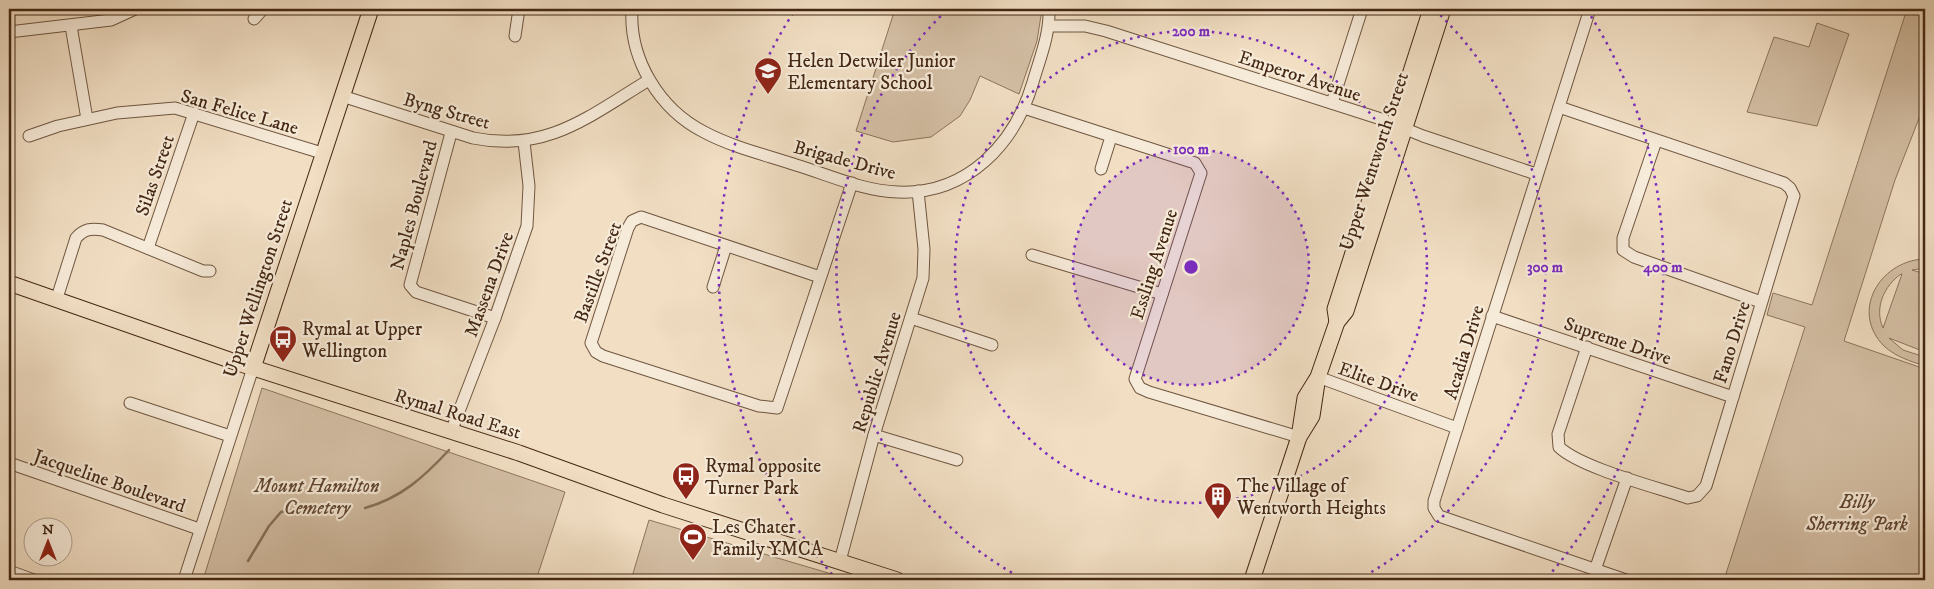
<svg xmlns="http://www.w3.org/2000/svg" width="1934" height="589" font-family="'IM FELL DW Pica',serif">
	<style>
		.green { fill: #d4bfa5; stroke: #8c745c; fill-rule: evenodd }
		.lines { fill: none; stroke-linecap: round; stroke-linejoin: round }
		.stream { stroke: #88705a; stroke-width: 2.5 }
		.minor-casing { stroke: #6f5640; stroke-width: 13 }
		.major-casing { stroke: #442814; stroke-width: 17 }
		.minor { stroke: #f6ead8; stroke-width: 11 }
		.major { stroke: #f1dec3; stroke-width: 15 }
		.ring { fill: none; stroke: #7b2cbf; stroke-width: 2.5; stroke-dasharray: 2.5 5 }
		.labels { text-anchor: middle; stroke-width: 4.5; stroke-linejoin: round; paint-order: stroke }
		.poi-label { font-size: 19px; fill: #442814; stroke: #f6ead8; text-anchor: start }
		.street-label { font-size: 19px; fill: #442814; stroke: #f6ead8 }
		.park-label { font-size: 19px; font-style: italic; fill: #614631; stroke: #f6ead8 }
		.centre { fill: #7b2cbf; stroke: #f6ead8; stroke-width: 2.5 }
		.ring-label { font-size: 15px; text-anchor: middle; font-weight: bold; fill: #7b2cbf; stroke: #f6ead8; stroke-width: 4.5; stroke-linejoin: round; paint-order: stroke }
	</style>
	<rect width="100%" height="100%" fill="#f1dec3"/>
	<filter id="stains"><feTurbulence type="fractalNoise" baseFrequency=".004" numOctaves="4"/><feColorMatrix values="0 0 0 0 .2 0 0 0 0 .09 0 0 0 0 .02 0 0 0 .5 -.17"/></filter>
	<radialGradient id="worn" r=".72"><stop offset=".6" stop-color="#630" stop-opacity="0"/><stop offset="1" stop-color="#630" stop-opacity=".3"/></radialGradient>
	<g class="green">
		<path d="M895 9H1042L1037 41 1019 94 980 76 970 100 960 116 931 137 893 142 856 131Z"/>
		<path d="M1907 9H1925V103L1895 180 1844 341 1925 369V580H1724L1805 327 1767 315 1773 293 1812 305Z"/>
		<path d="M1817 23 1849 34 1817 126 1747 112 1774 37 1809 47Z"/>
		<path d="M1924 257 1925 268 1912 270 1925 274V352L1889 338 1903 350 1925 357V366C1910 361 1896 357 1884 346 1850 312 1879 262 1923 259ZM1901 274H1902L1883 328C1874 308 1884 286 1901 274Z"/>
		<path d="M262 388 565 492 536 580H203Z"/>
		<path d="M649 520 852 580H631Z"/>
	</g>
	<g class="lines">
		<g class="stream">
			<path d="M365 508C401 498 424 477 449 450"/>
			<path d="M248 561 269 526 281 512 301 509"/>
		</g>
		<g class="minor-casing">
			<g id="minor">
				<path d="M632 9C629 59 659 109 704 132 732 147 766 155 796 165 829 175 863 191 898 192 967 195 1015 144 1033 82 1040 58 1050 34 1049 9"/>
				<path d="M1590 9 1434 501V508L1439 516 1626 580"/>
				<path d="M254 19 263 9"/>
				<path d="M71 26 87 119"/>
				<path d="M1049 26H1085L1106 31 1381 119 1423 136 1536 174"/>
				<path d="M9 32 111 20 135 9"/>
				<path d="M515 36 519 9"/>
				<path d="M342 96 473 138C547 153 589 116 649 80"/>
				<path d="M1332 103 1362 9"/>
				<path d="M1559 107 1784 183 1790 188 1794 196 1706 486 1697 496 1688 498C1656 487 1581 468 1559 447L1558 434 1587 347"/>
				<path d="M1024 108 1195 163 1201 173 1135 379 1140 388 1149 392 1299 437"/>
				<path d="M451 133 410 285 416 292 495 318"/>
				<path d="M29 136 58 126 117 113 175 108 322 153"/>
				<path d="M1656 141 1623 238V250L1634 257 1761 302"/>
				<path d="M1101 169 1111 137"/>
				<path d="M148 248 194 113"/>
				<path d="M1032 255 1162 294"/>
				<path d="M820 277 641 217 632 221 628 228 591 343 596 352 603 356 759 406 777 408 852 183"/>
				<path d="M713 287 726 246"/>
				<path d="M57 298 76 238C84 229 91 228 103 230L203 271H210"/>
				<path d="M1492 316 1733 397"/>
				<path d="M911 318 992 345"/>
				<path d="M1318 377 1457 428"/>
				<path d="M130 403 230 436"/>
				<path d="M451 432 495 318 527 226 529 186 524 142"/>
				<path d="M874 435 957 460"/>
				<path d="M9 463 199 529"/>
				<path d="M840 561 874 435 923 278 924 249 918 191"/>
				<path d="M1595 570 1627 478"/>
				<path d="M9 571 34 580"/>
				<path d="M184 580 253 368"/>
			</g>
		</g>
		<g class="major-casing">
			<g id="major">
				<path d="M9 283 241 364 519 453 663 505 897 580"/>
				<path d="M1337 322 1335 309 1431 9"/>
				<path d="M253 368 371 9"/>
				<path d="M1299 437 1305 398 1318 377 1337 322 1346 311 1443 9"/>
				<path d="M1252 580 1299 437 1312 416 1317 383"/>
			</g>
		</g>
		<use href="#minor" class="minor"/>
		<use href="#major" class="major"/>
	</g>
	<circle cx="1191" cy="267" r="118" fill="#7b2cbf" fill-opacity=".12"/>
	<g class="ring">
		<circle cx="1191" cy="267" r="118"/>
		<circle cx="1191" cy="267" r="236"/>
		<path d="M1025 580A354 354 0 0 1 947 10M1435 10A354 354 0 0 1 1357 580"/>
		<path d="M837 580A472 472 0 0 1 795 10M1587 10A472 472 0 0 1 1545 580"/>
	</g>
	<defs>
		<g id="school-pin" transform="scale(1.4375)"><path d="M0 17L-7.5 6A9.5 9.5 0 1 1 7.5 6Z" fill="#8f2418" stroke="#f6ead8"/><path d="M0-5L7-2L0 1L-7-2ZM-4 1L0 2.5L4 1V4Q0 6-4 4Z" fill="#fff"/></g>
		<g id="bus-pin" transform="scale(1.4375)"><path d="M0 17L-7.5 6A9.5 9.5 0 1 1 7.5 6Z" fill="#8f2418" stroke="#f6ead8"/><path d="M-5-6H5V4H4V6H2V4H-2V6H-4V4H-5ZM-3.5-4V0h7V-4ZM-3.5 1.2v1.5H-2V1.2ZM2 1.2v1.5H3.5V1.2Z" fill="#fff"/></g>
		<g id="building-pin" transform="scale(1.4375)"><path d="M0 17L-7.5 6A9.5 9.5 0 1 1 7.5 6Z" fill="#8f2418" stroke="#f6ead8"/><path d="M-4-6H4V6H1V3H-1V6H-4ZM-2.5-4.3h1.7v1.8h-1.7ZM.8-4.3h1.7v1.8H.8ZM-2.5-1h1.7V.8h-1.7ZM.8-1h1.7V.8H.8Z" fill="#fff"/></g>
		<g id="stadium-pin" transform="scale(1.4375)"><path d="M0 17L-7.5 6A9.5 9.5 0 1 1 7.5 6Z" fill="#8f2418" stroke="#f6ead8"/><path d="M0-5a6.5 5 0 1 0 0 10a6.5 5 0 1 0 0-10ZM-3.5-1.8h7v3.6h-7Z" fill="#fff"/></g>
	</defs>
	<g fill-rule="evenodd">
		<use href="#school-pin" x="768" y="71"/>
		<use href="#bus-pin" x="283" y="339"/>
		<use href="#bus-pin" x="686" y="476"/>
		<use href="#building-pin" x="1218" y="496"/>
		<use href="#stadium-pin" x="693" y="537"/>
	</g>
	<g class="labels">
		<g class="poi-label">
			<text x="787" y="67">Helen Detwiler Junior<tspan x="787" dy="22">Elementary School</tspan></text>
			<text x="302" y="335">Rymal at Upper<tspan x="302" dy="22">Wellington</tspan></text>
			<text x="705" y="472">Rymal opposite<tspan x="705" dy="22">Turner Park</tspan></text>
			<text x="1237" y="492">The Village of<tspan x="1237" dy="22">Wentworth Heights</tspan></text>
			<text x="712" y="533">Les Chater<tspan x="712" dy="22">Family YMCA</tspan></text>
		</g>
		<g class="street-label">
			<text transform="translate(1300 75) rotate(18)" y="7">Emperor Avenue</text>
			<text transform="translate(447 110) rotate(16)" y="7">Byng Street</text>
			<text transform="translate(240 111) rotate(16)" y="7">San Felice Lane</text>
			<text transform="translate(845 159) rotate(15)" y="7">Brigade Drive</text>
			<text transform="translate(1373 161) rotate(-72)" y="7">Upper Wentworth Street</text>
			<text transform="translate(154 175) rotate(-71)" y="7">Silas Street</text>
			<text transform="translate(413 205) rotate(-75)" y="7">Naples Boulevard</text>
			<text transform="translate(1153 264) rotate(-72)" y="7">Essling Avenue</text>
			<text transform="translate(597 272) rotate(-70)" y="7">Bastille Street</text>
			<text transform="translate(488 284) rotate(-70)" y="7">Massena Drive</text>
			<text transform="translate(257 288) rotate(-72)" y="7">Upper Wellington Street</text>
			<text transform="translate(1618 340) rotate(19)" y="7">Supreme Drive</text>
			<text transform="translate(1731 342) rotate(-73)" y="7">Fano Drive</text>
			<text transform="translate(1463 352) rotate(-73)" y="7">Acadia Drive</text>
			<text transform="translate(876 372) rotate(-73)" y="7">Republic Avenue</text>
			<text transform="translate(1379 381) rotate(20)" y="7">Elite Drive</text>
			<text transform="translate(458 413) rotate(17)" y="7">Rymal Road East</text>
			<text transform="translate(110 480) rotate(19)" y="7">Jacqueline Boulevard</text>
		</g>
		<g class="park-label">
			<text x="317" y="492">Mount Hamilton<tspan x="317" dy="22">Cemetery</tspan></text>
			<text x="1857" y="508">Billy<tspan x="1857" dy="22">Sherring Park</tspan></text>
		</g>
	</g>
	<circle cx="1191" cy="267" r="8" class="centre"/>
	<g class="ring-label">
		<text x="1191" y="36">200 m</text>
		<text x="1191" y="154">100 m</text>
		<text x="1545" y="272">300 m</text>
		<text x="1663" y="272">400 m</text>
	</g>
	<rect width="1934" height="589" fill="none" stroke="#f1dec3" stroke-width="30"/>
	<rect x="10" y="10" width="1914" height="569" fill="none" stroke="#442814" stroke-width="2.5"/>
	<rect x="15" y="15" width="1904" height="559" fill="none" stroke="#442814"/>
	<g transform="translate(48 542)"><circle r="24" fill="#f6ead8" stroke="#af9c8a"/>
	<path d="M0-4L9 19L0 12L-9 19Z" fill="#8f2418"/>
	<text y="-8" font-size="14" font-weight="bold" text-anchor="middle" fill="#442814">N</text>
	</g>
	<rect width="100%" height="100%" filter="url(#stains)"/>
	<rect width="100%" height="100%" fill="url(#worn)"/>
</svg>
